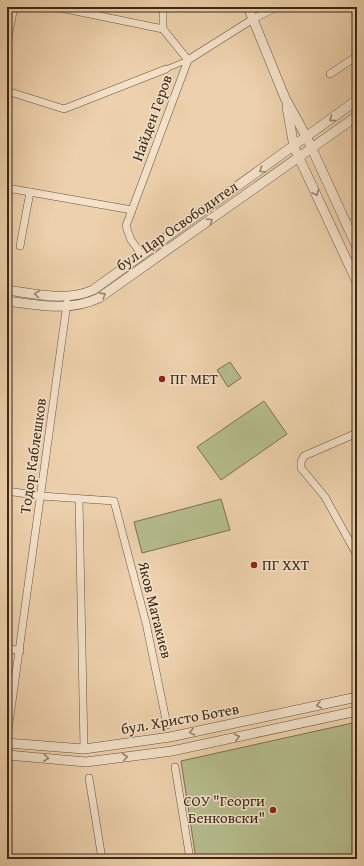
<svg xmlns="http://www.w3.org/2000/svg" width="364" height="866" font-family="'Gentium Book Plus',serif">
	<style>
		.green { fill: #b5bc8c; stroke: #787252 }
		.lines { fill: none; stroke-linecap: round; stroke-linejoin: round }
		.pedestrian-casing { stroke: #67523c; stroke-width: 6 }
		.minor-casing { stroke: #67523c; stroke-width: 8 }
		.tertiary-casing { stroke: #67523c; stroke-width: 10 }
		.pedestrian { stroke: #f3e1c9; stroke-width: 5 }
		.minor { stroke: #f3e1c9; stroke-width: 7 }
		.tertiary { stroke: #f3e1c9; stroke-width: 9 }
		.oneway { stroke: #968470 }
		.poi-dot { fill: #8f2418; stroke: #f3e1c9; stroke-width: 1.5 }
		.labels { text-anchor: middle; stroke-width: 3; stroke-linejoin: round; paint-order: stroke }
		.street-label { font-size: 15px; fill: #3a2817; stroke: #f3e1c9 }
		.poi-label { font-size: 15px; fill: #3a2817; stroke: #f3e1c9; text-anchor: start }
	</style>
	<rect width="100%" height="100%" fill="#edd1ac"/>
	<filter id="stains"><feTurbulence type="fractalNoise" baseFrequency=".005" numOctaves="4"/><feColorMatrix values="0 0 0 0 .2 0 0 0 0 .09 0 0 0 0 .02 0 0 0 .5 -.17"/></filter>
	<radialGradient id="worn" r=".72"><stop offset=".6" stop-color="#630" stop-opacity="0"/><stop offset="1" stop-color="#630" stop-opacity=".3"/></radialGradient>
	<g class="green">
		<path d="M230 362 241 378 228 387 217 370Z"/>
		<path d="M264 401 287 434 221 480 197 447Z"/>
		<path d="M221 499 230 530 142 553 134 522Z"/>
		<path d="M357 722V859H196L181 761Z"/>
	</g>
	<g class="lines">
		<g class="pedestrian-casing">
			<path id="pedestrian" d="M166 69 188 60"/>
		</g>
		<g class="minor-casing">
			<g id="minor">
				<path d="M56 7 163 29"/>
				<path d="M163 7V29L188 60"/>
				<path d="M7 42 14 7"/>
				<path d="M330 74 357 56"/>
				<path d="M7 91 64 109 166 69"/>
				<path d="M7 188 132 210"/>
				<path d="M354 221 357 219"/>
				<path d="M20 246 30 192"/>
				<path d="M142 255 131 240 126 226 188 60 253 19 277 7"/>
				<path d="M357 433 304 456 301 462V468L325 497 357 555"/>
				<path d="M7 491 41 496 114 501 146 623 167 725"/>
				<path d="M79 500 84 749"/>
				<path d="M7 648 20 651"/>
				<path d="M7 738 67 303"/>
				<path d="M175 767 190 859"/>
				<path d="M89 778 102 859"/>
			</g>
		</g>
		<g class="tertiary-casing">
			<g id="tertiary">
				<path d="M248 7 285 98 307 138 357 247"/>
				<path d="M287 107 294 147 357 282"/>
				<path d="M7 290C35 294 66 302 93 290L357 100"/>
				<path d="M7 301C39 305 69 312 99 298L357 116"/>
				<path d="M7 743 84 749 170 737 357 697"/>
				<path d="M7 755 86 762 172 751 357 711"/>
			</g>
		</g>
		<use href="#pedestrian" class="pedestrian"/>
		<use href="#minor" class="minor"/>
		<use href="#tertiary" class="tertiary"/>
	</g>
	<defs><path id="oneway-chevron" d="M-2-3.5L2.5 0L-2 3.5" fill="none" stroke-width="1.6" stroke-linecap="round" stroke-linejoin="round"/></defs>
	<g class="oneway">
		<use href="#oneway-chevron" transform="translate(332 119) rotate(144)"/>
		<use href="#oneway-chevron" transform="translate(262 170) rotate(145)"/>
		<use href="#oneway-chevron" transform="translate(316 193) rotate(65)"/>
		<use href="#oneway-chevron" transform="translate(210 221) rotate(-35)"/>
		<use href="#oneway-chevron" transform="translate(37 294) rotate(-172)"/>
		<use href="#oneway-chevron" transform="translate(103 295) rotate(-32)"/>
		<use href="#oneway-chevron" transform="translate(319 705) rotate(168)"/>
		<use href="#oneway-chevron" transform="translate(192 732) rotate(168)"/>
		<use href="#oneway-chevron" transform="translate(237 737) rotate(-12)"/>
		<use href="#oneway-chevron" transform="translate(125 757) rotate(-7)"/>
		<use href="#oneway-chevron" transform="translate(46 758) rotate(5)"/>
	</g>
	<g class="poi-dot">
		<circle cx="162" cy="379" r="4"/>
		<circle cx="254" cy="565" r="4"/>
		<circle cx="273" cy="810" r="4"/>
	</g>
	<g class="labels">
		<g class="street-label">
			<text transform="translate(152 118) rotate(-70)" y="5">Найден Геров</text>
			<text transform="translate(177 226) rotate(-35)" y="5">бул. Цар Освободител</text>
			<text transform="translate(33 456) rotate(-82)" y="5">Тодор Каблешков</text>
			<text transform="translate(155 610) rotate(76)" y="5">Яков Матакиев</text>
			<text transform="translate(180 719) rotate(-10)" y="5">бул. Христо Ботев</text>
		</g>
		<g class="poi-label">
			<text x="170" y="384">ПГ МЕТ</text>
			<text x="262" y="570">ПГ ХХТ</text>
			<text x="265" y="806" text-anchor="end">СОУ "Георги<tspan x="265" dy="17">Бенковски"</tspan></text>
		</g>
	</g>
	<rect width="364" height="866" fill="none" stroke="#edd1ac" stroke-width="24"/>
	<rect x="8" y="8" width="348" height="850" fill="none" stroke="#3a2817" stroke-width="2"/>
	<rect x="12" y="12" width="340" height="842" fill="none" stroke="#3a2817"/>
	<rect width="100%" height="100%" filter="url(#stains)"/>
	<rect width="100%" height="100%" fill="url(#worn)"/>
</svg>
